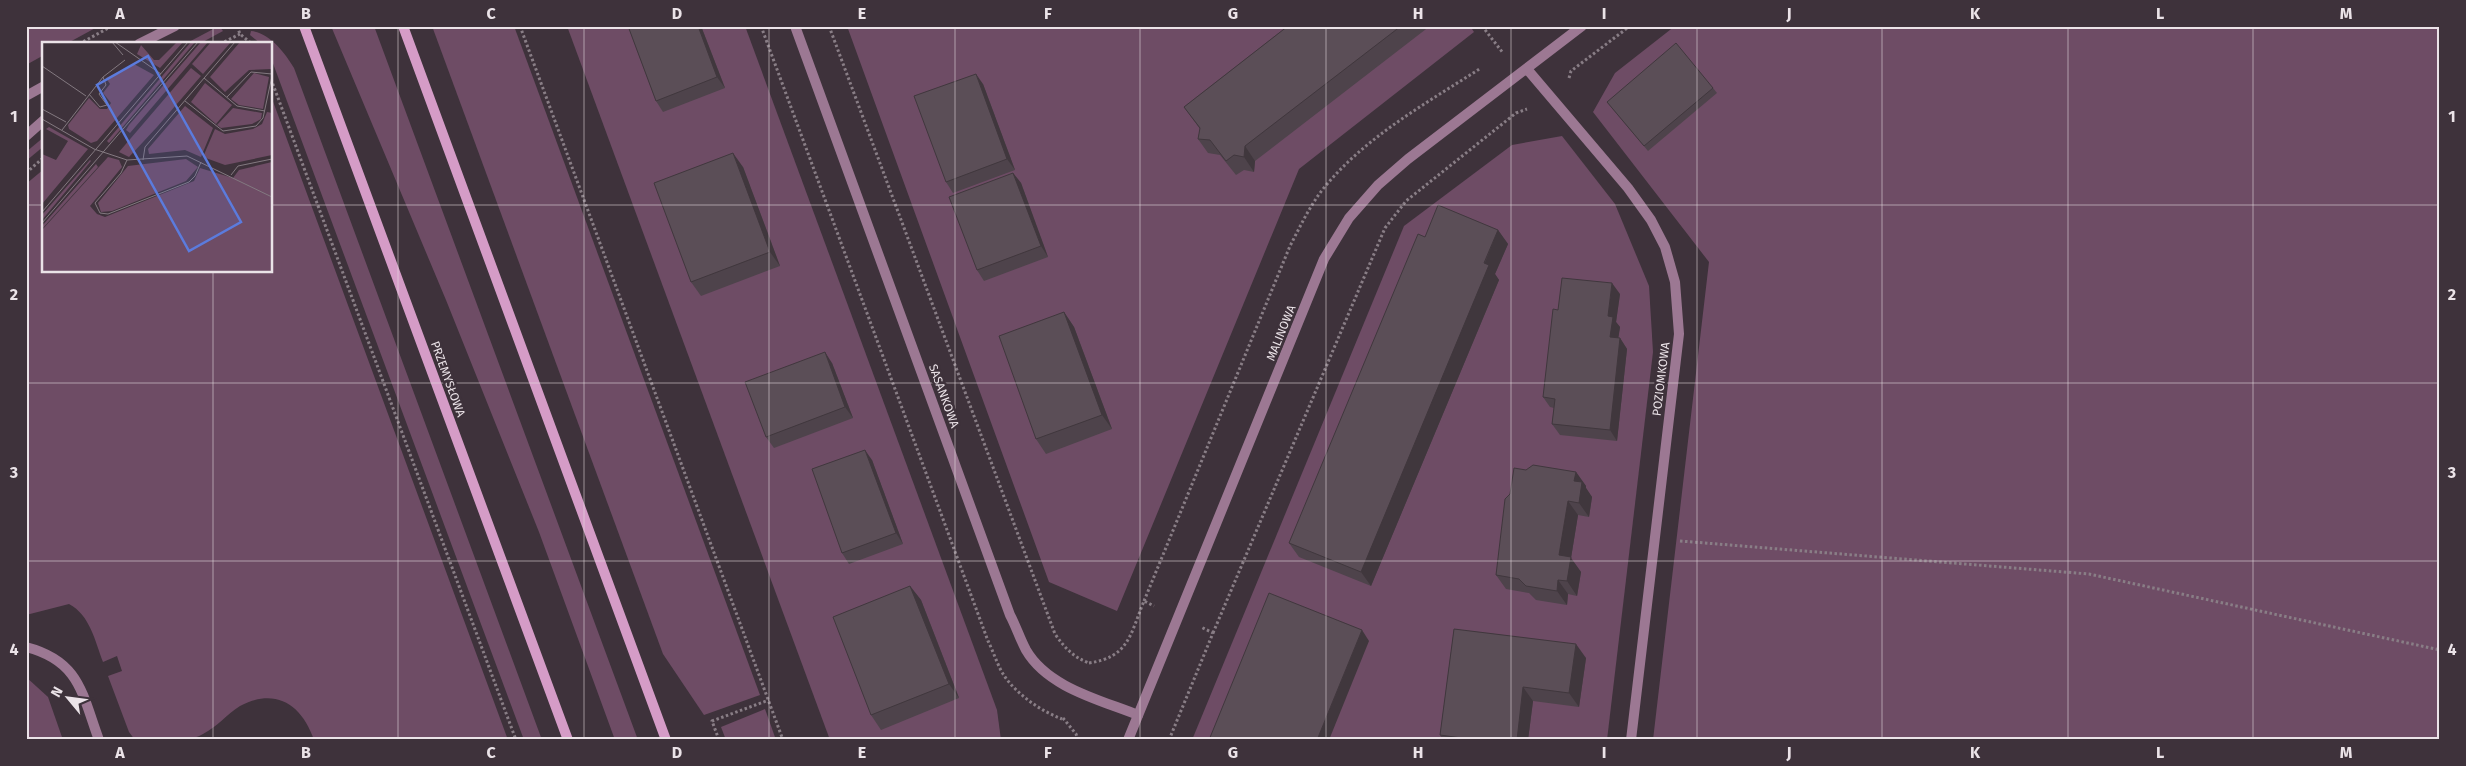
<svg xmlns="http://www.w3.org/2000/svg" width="2466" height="766" font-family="'Fira Sans',sans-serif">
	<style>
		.green { fill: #6e4c65 }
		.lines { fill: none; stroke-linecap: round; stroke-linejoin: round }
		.path { stroke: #897e86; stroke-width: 3; stroke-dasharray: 2.5 2.5; stroke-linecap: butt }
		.lane { stroke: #9c7893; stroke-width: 10 }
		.street { stroke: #9c7893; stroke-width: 10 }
		.secondary { stroke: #d59cc7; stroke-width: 10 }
		.wall { fill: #4e434b }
		.shaded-wall { fill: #40373d }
		.building { fill: #5b4e57; stroke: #40373d }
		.grid { fill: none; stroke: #ebe3e8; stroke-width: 1; stroke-opacity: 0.55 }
		.labels { text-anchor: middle; stroke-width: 5; stroke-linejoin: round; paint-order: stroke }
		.street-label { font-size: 12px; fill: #ebe3e8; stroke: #3e323b }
		.inset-road { fill: none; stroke: #837980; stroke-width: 1 }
		.view { fill: #5b7bdd; fill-opacity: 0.15; stroke: #5b7bdd; stroke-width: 2.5 }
		.inset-edge { fill: none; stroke: #ebe3e8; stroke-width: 2.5 }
		.neatline { fill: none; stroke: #ebe3e8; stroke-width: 2 }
		.grid-label { font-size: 16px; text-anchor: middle; font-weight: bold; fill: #ebe3e8 }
	</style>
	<rect width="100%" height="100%" fill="#3e323b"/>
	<g class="green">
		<path d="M26 26H99L66 44H44V55L26 65Z"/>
		<path d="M219 26 223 31 199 44H185Z"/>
		<path d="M331 26H374L638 740H615L539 532 446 300Z"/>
		<path d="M432 26H514L760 695 704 715 663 654Z"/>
		<path d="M567 26H745L997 710 1001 740H830Z"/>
		<path d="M847 26H1470L1474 32 1299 169 1117 611 1049 582Z"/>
		<path d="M1675 26H2440V740H1653L1709 262 1593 112 1615 73Z"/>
		<path d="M251 31C270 33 285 53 294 68L542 740H524L271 58V44H261L250 35Z"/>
		<path d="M271 96 508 740H314C302 705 276 687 240 706 227 714 217 727 203 734 184 745 156 740 135 740L129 732 108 676 122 671 117 656 103 662C95 641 90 615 69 604L26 615V184L44 169V271H271Z"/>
		<path d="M1562 136 1615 204 1649 286 1653 352 1607 740H1192L1404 226 1512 145Z"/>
		<path d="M44 137V146L26 161V152Z"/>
		<path d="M26 677 48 697 63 740H26Z"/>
		<path d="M765 709 776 740H726L721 727Z"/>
	</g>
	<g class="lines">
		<g class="path">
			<path d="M237 26 240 34 252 44"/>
			<path d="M520 26 783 740"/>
			<path d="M761 26 988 641C994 653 998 667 1005 677 1019 696 1041 711 1062 719"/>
			<path d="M829 26 1055 634C1065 648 1073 657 1089 663"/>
			<path d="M1482 26 1503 53"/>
			<path d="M79 44 112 26"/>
			<path d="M220 44 240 34"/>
			<path d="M1569 78 1571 71 1630 26"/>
			<path d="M271 79 516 740"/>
			<path d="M26 173 43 158"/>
			<path d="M1680 541 2089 574 2440 650"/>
			<path d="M1144 601 1290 246C1300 227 1309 207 1323 189 1365 137 1425 104 1481 68"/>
			<path d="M1213 633 1385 228 1406 201 1516 113 1527 109"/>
			<path d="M1089 663C1129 657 1130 635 1144 601L1154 606"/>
			<path d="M1063 718 1076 734 1078 740"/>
			<path d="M719 740 712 721 769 700"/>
			<path d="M1169 740 1213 633 1201 627"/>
		</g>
		<path class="lane" d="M26 647C80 661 82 694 99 740"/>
		<g class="street">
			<path d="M795 26 1010 615C1016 626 1020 639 1026 650 1048 688 1101 700 1138 715"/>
			<path d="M139 44 175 26"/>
			<path d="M1527 69 1628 188 1651 220 1665 247 1675 282 1679 334 1631 740"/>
			<path d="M26 96 44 86"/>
			<path d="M26 136 44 120"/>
			<path d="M1128 740 1324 259 1349 218 1378 185 1408 159 1582 26"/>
		</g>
		<g class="secondary">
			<path d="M304 26 568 740"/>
			<path d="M403 26 666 740"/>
		</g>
	</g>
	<g class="wall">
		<path d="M628 26H701L725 88 663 112 656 101Z"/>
		<path d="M1288 26H1430L1255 161 1254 172 1244 170 1236 175 1220 155 1208 153 1198 139 1200 129 1184 107Z"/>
		<path d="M983 84 1015 170 953 193 946 182Z"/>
		<path d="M1713 88 1717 93 1648 151 1607 102Z"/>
		<path d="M743 167 780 266 701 296 691 282Z"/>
		<path d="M1013 173 1021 183 1048 257 984 281 977 270Z"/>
		<path d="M1498 230 1508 244 1495 274 1499 280 1371 586 1299 557 1289 543Z"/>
		<path d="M1620 294 1616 322 1620 327 1618 338H1620L1627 349 1617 441 1560 435 1552 424 1554 408 1550 407 1543 397Z"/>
		<path d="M1064 312 1074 327 1112 429 1046 454 1036 439Z"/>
		<path d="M832 363 853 418 774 448 766 437Z"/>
		<path d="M872 460 903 544 849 564 842 553Z"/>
		<path d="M1526 470 1576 472 1586 486V488L1592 497 1589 517 1578 515 1571 558 1581 572 1577 596 1568 594 1567 605 1536 600 1529 593 1506 589 1496 575 1510 494Z"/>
		<path d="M910 586 921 600 959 698 881 730 871 715Z"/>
		<path d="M1454 629 1586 658 1579 707 1533 701 1528 740H1443L1440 735Z"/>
	</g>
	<g class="shaded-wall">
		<path d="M698 26H701L725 88 717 77Z"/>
		<path d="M976 74 983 84 1015 170 1007 159Z"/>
		<path d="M1245 146 1255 161 1254 172 1244 157Z"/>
		<path d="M733 153 743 167 780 266 770 252Z"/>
		<path d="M1013 173 1021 183 1048 257 1041 246Z"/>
		<path d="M1498 230 1508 244 1495 274 1499 280 1371 586 1361 572Z"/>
		<path d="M1612 283 1620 294 1616 322 1620 327 1617 347 1610 337 1608 316Z"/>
		<path d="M1064 312 1074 327 1112 429 1102 415Z"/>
		<path d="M1620 338 1627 349 1617 441 1610 430Z"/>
		<path d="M825 352 832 363 853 418 845 407Z"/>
		<path d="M865 450 872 460 903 544 896 533Z"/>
		<path d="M1576 472 1586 486V488L1592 497 1589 517 1579 503 1574 481Z"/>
		<path d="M1568 501 1578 515 1571 558 1581 572 1577 596 1567 581 1559 555Z"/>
		<path d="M1558 580 1568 594 1567 605 1557 591Z"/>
		<path d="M910 586 921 600 959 698 949 684Z"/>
		<path d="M1362 630 1369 641 1329 740H1317Z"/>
		<path d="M1576 644 1586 658 1579 707 1569 693Z"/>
		<path d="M1523 687 1533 701 1528 740H1517Z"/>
	</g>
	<g class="building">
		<path d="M628 26H698L717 77 656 101Z"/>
		<path d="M1288 26H1401L1245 146 1244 157 1234 155 1226 161 1210 140 1198 139 1200 128 1184 107Z"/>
		<path d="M1676 43 1713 88 1644 146 1607 102Z"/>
		<path d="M976 74 1007 159 946 182 914 96Z"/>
		<path d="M733 153 770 252 691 282 654 183Z"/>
		<path d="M1013 173 1041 246 977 270 949 197Z"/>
		<path d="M1438 205 1498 230 1484 263 1489 265 1361 572 1289 543 1418 234 1425 237Z"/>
		<path d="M1562 278 1612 283 1608 316 1613 317 1610 337 1620 338 1610 430 1552 424 1555 399 1543 397 1553 309 1558 310Z"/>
		<path d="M1064 312 1102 415 1036 439 999 336Z"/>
		<path d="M825 352 845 407 766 437 745 382Z"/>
		<path d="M865 450 896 533 842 553 812 469Z"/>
		<path d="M1533 465 1576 472 1574 481 1582 482 1579 503 1568 501 1559 555 1571 557 1567 581 1558 580 1557 591 1526 586 1519 579 1496 575 1505 499 1510 494 1514 468 1526 470Z"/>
		<path d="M910 586 949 684 871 715 833 617Z"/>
		<path d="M1269 593 1362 630 1317 740H1209Z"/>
		<path d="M1454 629 1576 644 1569 693 1523 687 1517 740H1476L1440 735Z"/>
	</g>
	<path class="grid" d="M213 26V44M398 26V740M584 26V740M769 26V740M955 26V740M1140 26V740M1326 26V740M1511 26V740M1697 26V740M1882 26V740M2068 26V740M2253 26V740M26 205H44M271 205H2440M213 271V740M26 383H2440M26 561H2440"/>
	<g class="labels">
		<g class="street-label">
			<text transform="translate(1281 333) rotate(-68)" y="4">MALINOWA</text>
			<text transform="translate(448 379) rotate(70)" y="4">PRZEMYSŁOWA</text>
			<text transform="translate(1661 379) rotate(-83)" y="4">POZIOMKOWA</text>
			<text transform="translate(944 396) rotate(70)" y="4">SASANKOWA</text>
		</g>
	</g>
	<g transform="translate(42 42)">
		<rect width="230" height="230" fill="#3e323b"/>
		<path d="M135 0H141L118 26 95 12 99 3 112 18H117ZM149 0H153L67 101 65 99ZM159 0H166L88 91 84 88 87 83ZM169 0H189L161 32 150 22ZM198 0H230L229 27 207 28 183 50 168 35ZM92 22 112 33 55 99 49 101 27 87 26 83 47 56 58 67H65L69 61 61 51 68 42 64 36ZM149 26 159 34 115 85 87 115 77 110ZM212 31 227 35 221 67 197 63 189 57ZM163 41 190 63 174 82 149 60ZM143 64 171 86 159 115 143 108 107 112 106 107ZM191 66 220 71 219 77 210 82 179 86 175 83ZM225 70 230 71V113L183 123 161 115 173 87 183 92 211 87 220 82ZM7 85 46 107 0 162V112L14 118 26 99 4 87ZM66 115 77 118 80 125 48 164 55 172 63 175 152 139 158 126 191 136 197 128 230 120V230H0V188ZM144 117 156 125 144 139 70 169 59 170 56 161 86 124ZM48 118 49 119 0 178V173ZM54 122 56 125 0 187V184Z" fill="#6e4c65"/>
		<path class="inset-road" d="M70 0 81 13M73 0 119 32M0 24 44 54M162 36 195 64 223 69M47 52 58 65 65 63 57 52 64 43 61 35M185 55 209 30 230 32M143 59 181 89 214 84 221 76 230 34M0 67 24 80M0 77 52 107 85 118 145 114 230 155M20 88 61 35 83 18M85 118 79 131 53 161 58 171 66 172 147 140 153 134 159 120M101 118 103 105 193 0M189 133 196 124 230 117M0 170 146 0M0 181 156 0"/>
		<path class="view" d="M106 14 199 180 147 209 55 43Z"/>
		<rect width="230" height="230" class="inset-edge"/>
	</g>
	<rect width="2466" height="766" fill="none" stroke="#3e323b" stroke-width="55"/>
	<g transform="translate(68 698) rotate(299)" stroke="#3e323b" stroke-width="4" paint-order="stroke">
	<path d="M0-4L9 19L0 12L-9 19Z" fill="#ebe3e8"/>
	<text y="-8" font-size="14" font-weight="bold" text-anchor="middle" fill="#ebe3e8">N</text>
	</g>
	<rect x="28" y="28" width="2410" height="710" class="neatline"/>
	<g class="grid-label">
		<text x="120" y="19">A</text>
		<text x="306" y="19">B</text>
		<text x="491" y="19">C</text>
		<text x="677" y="19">D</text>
		<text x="862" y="19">E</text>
		<text x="1048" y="19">F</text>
		<text x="1233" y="19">G</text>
		<text x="1418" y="19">H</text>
		<text x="1604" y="19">I</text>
		<text x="1789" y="19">J</text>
		<text x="1975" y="19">K</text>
		<text x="2160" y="19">L</text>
		<text x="2346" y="19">M</text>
		<text x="14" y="122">1</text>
		<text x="2452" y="122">1</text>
		<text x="14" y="300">2</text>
		<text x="2452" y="300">2</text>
		<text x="14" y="478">3</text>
		<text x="2452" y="478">3</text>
		<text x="14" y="655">4</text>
		<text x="2452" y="655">4</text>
		<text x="120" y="758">A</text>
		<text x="306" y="758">B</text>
		<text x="491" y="758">C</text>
		<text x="677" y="758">D</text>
		<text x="862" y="758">E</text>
		<text x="1048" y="758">F</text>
		<text x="1233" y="758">G</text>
		<text x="1418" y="758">H</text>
		<text x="1604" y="758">I</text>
		<text x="1789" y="758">J</text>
		<text x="1975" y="758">K</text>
		<text x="2160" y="758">L</text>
		<text x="2346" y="758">M</text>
	</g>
</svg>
